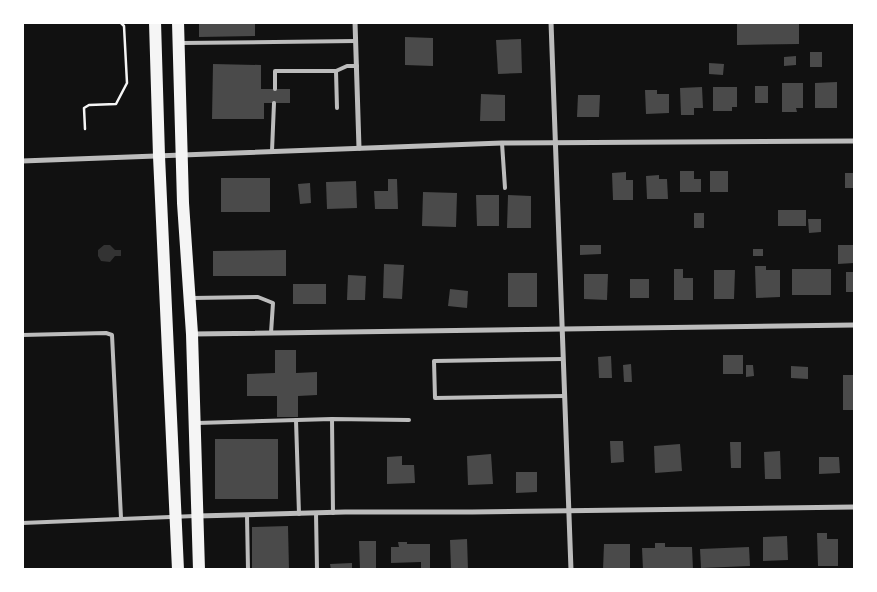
<svg xmlns="http://www.w3.org/2000/svg" width="877" height="592" font-family="Literata,serif">
	<style>
		.water { fill: #333 }
		.building { fill: #4a4a4a }
		.lines { fill: none; stroke-linecap: round; stroke-linejoin: round }
		.path { stroke: #f5f5f5; stroke-width: 2.5 }
		.service { stroke: #bcbcbc; stroke-width: 4 }
		.minor { stroke: #bcbcbc; stroke-width: 5 }
		.primary { stroke: #f5f5f5; stroke-width: 12 }
	</style>
	<rect width="100%" height="100%" fill="#111"/>
	<path class="water" d="M104 245H110L115 250H121V256H115L110 262 101 261 98 256V250Z"/>
	<g class="building">
		<path d="M199 22H255V36L199 37Z"/>
		<path d="M737 22H799V44L737 45Z"/>
		<path d="M405 37 433 38V66L405 65Z"/>
		<path d="M521 39 522 73 498 74 496 40Z"/>
		<rect x="810" y="52" width="12" height="15"/>
		<path d="M796 56V65L784 66V57Z"/>
		<path d="M709 63 724 64 723 75 709 74Z"/>
		<path d="M213 64 261 65V89H290V103H264V119H212Z"/>
		<path d="M837 82V108H815V83Z"/>
		<path d="M782 83H803V108H796L797 112H782Z"/>
		<rect x="755" y="86" width="13" height="17"/>
		<path d="M702 87 703 108H694V115H681L680 88Z"/>
		<path d="M713 87H737V107H732V111H713Z"/>
		<path d="M645 90H657V94H669V113L646 114Z"/>
		<path d="M481 94 505 95V121H480Z"/>
		<path d="M578 95H600L599 117H577Z"/>
		<path d="M680 171H694V179H701V192H680Z"/>
		<rect x="710" y="171" width="18" height="21"/>
		<path d="M626 172V180H633V200H613L612 173Z"/>
		<rect x="845" y="173" width="9" height="15"/>
		<path d="M659 175V179H667L668 199H647L646 176Z"/>
		<rect x="221" y="178" width="49" height="34"/>
		<path d="M388 179H397L398 209H375L374 191H388Z"/>
		<path d="M356 181 357 208 327 209 326 182Z"/>
		<path d="M310 183 311 203 300 204 298 184Z"/>
		<path d="M423 192 457 193 456 227 422 226Z"/>
		<path d="M476 195H499V226H477Z"/>
		<path d="M508 195 531 196V228H507Z"/>
		<rect x="778" y="210" width="28" height="16"/>
		<rect x="694" y="213" width="10" height="15"/>
		<path d="M808 219H821V232L809 233Z"/>
		<path d="M580 245H601V254L580 255Z"/>
		<path d="M838 245H854V263L838 264Z"/>
		<rect x="753" y="249" width="10" height="7"/>
		<path d="M286 250V276H213V251Z"/>
		<path d="M384 264 404 265 402 299 383 298Z"/>
		<path d="M755 266H766V270H780V297L756 298Z"/>
		<path d="M674 269H683V278H693V300H674Z"/>
		<rect x="792" y="269" width="39" height="26"/>
		<path d="M714 270H735L734 299H714Z"/>
		<rect x="846" y="272" width="8" height="20"/>
		<rect x="508" y="273" width="29" height="34"/>
		<path d="M584 274H608L607 300 584 299Z"/>
		<path d="M348 275 366 276 365 300H347Z"/>
		<rect x="630" y="279" width="19" height="19"/>
		<rect x="293" y="284" width="33" height="20"/>
		<path d="M450 289 468 291 467 308 448 306Z"/>
		<path d="M275 350H296V373L317 372V395L298 396V417H277V396H247V374L275 373Z"/>
		<rect x="723" y="355" width="20" height="19"/>
		<path d="M611 356 612 378H599L598 357Z"/>
		<path d="M631 364 632 382H624L623 365Z"/>
		<path d="M746 365H753L754 376 746 377Z"/>
		<path d="M791 366 808 367V379L791 378Z"/>
		<rect x="843" y="375" width="11" height="35"/>
		<rect x="215" y="439" width="63" height="60"/>
		<path d="M610 441H623L624 462 611 463Z"/>
		<path d="M730 442H741V468H731Z"/>
		<path d="M680 444 682 471 655 473 654 446Z"/>
		<path d="M780 451 781 479H765L764 452Z"/>
		<path d="M491 454 493 484 468 485 467 456Z"/>
		<path d="M402 456V465H414L415 483 387 484V457Z"/>
		<path d="M819 457H839L840 473 819 474Z"/>
		<path d="M516 472H537V492L516 493Z"/>
		<path d="M288 526 289 570H252V527Z"/>
		<path d="M817 533H827V539H838V566H818Z"/>
		<path d="M787 536 788 560 763 561V537Z"/>
		<path d="M467 539 468 570H451L450 540Z"/>
		<path d="M359 541H376V570H360Z"/>
		<path d="M398 542H407V544H430V568H421V562L391 563V547H399Z"/>
		<path d="M655 543H665V547H692L693 570H643L642 548H655Z"/>
		<path d="M604 544H630V570H603Z"/>
		<path d="M749 547 750 566 701 568 700 549Z"/>
		<path d="M352 563V570H331L330 564Z"/>
	</g>
	<g class="lines">
		<path class="path" d="M85 129 84 108 89 105 116 104 127 83 124 26 120 22"/>
		<g class="service">
			<path d="M181 43 356 41"/>
			<path d="M336 71 337 108"/>
			<path d="M275 89V71H336L347 66H357"/>
			<path d="M502 143 505 188"/>
			<path d="M272 151 274 103"/>
			<path d="M192 298 258 297 273 303 271 333"/>
			<path d="M22 335 106 333 112 335 121 518"/>
			<path d="M563 359 434 361 435 398 564 396"/>
			<path d="M332 419 333 513"/>
			<path d="M296 420 299 514"/>
			<path d="M197 423 332 419 409 420"/>
			<path d="M316 513 317 570"/>
			<path d="M247 515 248 570"/>
			<path d="M22 523 195 516"/>
		</g>
		<g class="minor">
			<path d="M355 22 359 148"/>
			<path d="M551 22 571 570"/>
			<path d="M22 161 502 143 854 141"/>
			<path d="M192 334 854 325"/>
			<path d="M197 516 345 512H472L854 507"/>
		</g>
		<g class="primary">
			<path d="M155 22 159 156 178 570"/>
			<path d="M178 22 183 203 192 334 199 570"/>
		</g>
	</g>
	<rect width="877" height="592" fill="none" stroke="#ffffff" stroke-width="48"/>
</svg>
